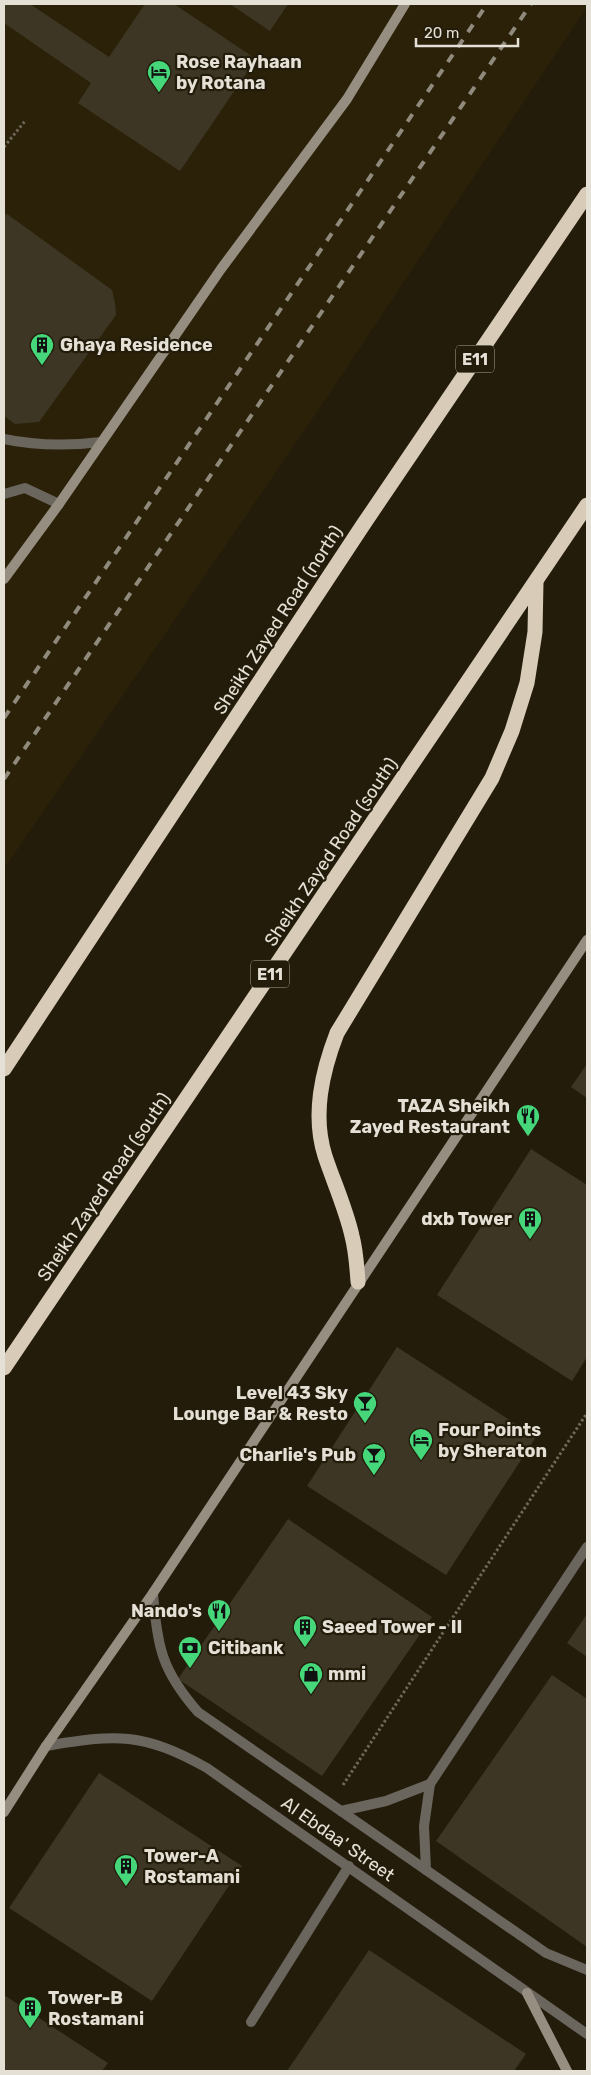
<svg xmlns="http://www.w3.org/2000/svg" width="591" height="2075" font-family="Rubik,sans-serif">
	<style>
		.built { fill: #2a2108 }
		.building { fill: #3d3624 }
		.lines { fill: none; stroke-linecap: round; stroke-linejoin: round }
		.path { stroke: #6e6859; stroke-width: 3; stroke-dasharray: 2.5 2.5; stroke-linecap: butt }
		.lane { stroke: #6a655d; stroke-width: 10 }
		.street { stroke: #6a655d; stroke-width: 10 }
		.secondary { stroke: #968e81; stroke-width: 10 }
		.highway { stroke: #d8cbb7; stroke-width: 15 }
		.rail { stroke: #8f8a7c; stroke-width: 4; stroke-dasharray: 9 9; stroke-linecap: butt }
		.labels { text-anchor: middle; stroke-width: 4.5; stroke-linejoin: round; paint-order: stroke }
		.shield { fill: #231c0b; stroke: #aaa598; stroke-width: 1 }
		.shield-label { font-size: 16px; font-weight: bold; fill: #e4e0d5 }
		.poi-label { font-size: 18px; font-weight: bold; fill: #e4e0d5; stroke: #231c0b; text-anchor: start }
		.street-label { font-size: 18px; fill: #e4e0d5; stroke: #231c0b }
	</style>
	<rect width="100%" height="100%" fill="#231c0b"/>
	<path class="built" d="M4 4H587V7L328 396 4 869Z"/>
	<g class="building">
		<path d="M4 4H30L109 57 145 4H174L256 59 180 171 78 103 91 83 4 23Z"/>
		<path d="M230 4H288L270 31Z"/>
		<path d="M7 214 112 290 115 303 116 315 39 422 15 424 4 416V215Z"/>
		<path d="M587 1064V1098L571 1087Z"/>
		<path d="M531 1149 587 1185V1357L572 1381 437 1295Z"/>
		<path d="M397 1347 536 1437 446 1575 307 1486Z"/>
		<path d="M288 1519 432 1617 322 1776 178 1679Z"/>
		<path d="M587 1614V1657L567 1643Z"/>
		<path d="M552 1675 587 1699V1947L436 1841Z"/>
		<path d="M99 1773 242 1866 152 2001 9 1908Z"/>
		<path d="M369 1950 526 2054 514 2071H287Z"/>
		<path d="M4 1995 108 2063 102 2071H4Z"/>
	</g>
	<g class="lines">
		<g class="path">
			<path d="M4 147 25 121"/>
			<path d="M343 1785 587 1413"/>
		</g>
		<g class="lane">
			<path d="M4 439C37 446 68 446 101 442"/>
			<path d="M4 494 25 488 59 504"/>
			<path d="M341 1811 386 1801 430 1784"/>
			<path d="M426 1870 424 1826 430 1784 587 1547"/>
			<path d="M251 2022 349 1866"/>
		</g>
		<g class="street">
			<path d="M153 1593C157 1647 162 1671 198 1712L546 1953 587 1970"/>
			<path d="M46 1746C117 1734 142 1732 207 1768L587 2034"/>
		</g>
		<g class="secondary">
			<path d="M4 579 59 504 221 269 347 99 405 4"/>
			<path d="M4 1812 46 1746 153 1593 587 940"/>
			<path d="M527 1993 567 2071"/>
		</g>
		<g class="highway">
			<path d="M4 1069 363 525 587 194"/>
			<path d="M358 1282C357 1267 356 1251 352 1236 346 1209 334 1183 325 1156 312 1115 322 1072 337 1033L492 778 512 731 527 683 535 632 536 582"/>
			<path d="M4 1368 587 505"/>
		</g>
		<g class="rail">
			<path d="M4 718 487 4"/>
			<path d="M4 779 531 4"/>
		</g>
	</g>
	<defs>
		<g id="hotel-pin" transform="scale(1.25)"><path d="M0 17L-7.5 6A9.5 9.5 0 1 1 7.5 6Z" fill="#45d77a" stroke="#231c0b"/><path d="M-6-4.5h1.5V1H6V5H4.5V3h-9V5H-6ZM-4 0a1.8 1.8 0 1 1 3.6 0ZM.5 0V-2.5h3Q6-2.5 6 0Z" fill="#111"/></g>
		<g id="building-pin" transform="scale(1.25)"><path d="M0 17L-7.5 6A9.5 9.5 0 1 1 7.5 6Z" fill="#45d77a" stroke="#231c0b"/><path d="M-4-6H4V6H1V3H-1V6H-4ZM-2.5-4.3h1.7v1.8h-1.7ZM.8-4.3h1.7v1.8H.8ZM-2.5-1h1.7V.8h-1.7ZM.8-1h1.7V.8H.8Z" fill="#111"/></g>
		<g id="restaurant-pin" transform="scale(1.25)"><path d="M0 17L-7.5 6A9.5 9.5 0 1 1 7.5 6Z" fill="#45d77a" stroke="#231c0b"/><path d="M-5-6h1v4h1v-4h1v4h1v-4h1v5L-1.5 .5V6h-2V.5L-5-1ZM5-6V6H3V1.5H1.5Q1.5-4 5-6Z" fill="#111"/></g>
		<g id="bar-pin" transform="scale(1.25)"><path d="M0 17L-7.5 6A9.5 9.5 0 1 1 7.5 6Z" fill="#45d77a" stroke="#231c0b"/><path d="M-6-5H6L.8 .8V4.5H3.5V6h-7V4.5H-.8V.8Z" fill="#111"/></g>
		<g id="bank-pin" transform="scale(1.25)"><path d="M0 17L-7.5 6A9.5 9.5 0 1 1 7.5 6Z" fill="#45d77a" stroke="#231c0b"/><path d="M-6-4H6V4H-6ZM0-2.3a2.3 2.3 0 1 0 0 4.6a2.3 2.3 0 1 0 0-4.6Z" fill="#111"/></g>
		<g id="shop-pin" transform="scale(1.25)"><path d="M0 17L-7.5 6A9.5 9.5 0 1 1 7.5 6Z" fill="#45d77a" stroke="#231c0b"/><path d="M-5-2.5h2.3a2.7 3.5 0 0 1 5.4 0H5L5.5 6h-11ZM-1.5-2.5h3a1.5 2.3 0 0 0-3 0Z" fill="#111"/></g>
	</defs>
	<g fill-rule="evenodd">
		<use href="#hotel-pin" x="159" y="72"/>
		<use href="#building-pin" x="42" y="345"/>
		<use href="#restaurant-pin" x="528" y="1116"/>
		<use href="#building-pin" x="530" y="1219"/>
		<use href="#bar-pin" x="365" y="1403"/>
		<use href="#hotel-pin" x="421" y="1440"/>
		<use href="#bar-pin" x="374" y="1455"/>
		<use href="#restaurant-pin" x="219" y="1611"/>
		<use href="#building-pin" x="305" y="1627"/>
		<use href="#bank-pin" x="190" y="1648"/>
		<use href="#shop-pin" x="311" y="1674"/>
		<use href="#building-pin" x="126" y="1866"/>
		<use href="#building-pin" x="30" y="2008"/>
	</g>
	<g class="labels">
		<g class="shield">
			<rect x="456" y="345.5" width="38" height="27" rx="4"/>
			<rect x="251" y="960.5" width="38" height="27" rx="4"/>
		</g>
		<g class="shield-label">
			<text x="475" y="365">E11</text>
			<text x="270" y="980">E11</text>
		</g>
		<g class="poi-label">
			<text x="176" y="68">Rose Rayhaan<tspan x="176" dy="21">by Rotana</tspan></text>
			<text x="60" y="351">Ghaya Residence</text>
			<text x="510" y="1112" text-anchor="end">TAZA Sheikh<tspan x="510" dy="21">Zayed Restaurant</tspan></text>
			<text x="512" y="1225" text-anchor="end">dxb Tower</text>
			<text x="348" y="1399" text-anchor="end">Level 43 Sky<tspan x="348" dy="21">Lounge Bar &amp; Resto</tspan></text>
			<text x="438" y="1436">Four Points<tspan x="438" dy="21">by Sheraton</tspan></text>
			<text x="356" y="1461" text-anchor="end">Charlie's Pub</text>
			<text x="202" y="1617" text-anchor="end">Nando's</text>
			<text x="322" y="1633">Saeed Tower - II</text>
			<text x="208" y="1654">Citibank</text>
			<text x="328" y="1680">mmi</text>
			<text x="144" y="1862">Tower-A<tspan x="144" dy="21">Rostamani</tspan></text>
			<text x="48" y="2004">Tower-B<tspan x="48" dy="21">Rostamani</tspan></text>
		</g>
		<g class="street-label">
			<text transform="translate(278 620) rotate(-57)" y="6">Sheikh Zayed Road (north)</text>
			<text transform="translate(331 852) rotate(-56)" y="6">Sheikh Zayed Road (south)</text>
			<text transform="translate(104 1187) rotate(-56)" y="6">Sheikh Zayed Road (south)</text>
			<text transform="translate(338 1839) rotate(35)" y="6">Al Ebdaa' Street</text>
		</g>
	</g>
	<rect width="591" height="2075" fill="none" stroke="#e4e0d5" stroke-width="10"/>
	<path d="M416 38v8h102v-8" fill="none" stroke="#e4e0d5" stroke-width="2.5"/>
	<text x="424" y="38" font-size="15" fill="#e4e0d5" stroke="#231c0b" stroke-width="4" paint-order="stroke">20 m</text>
</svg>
